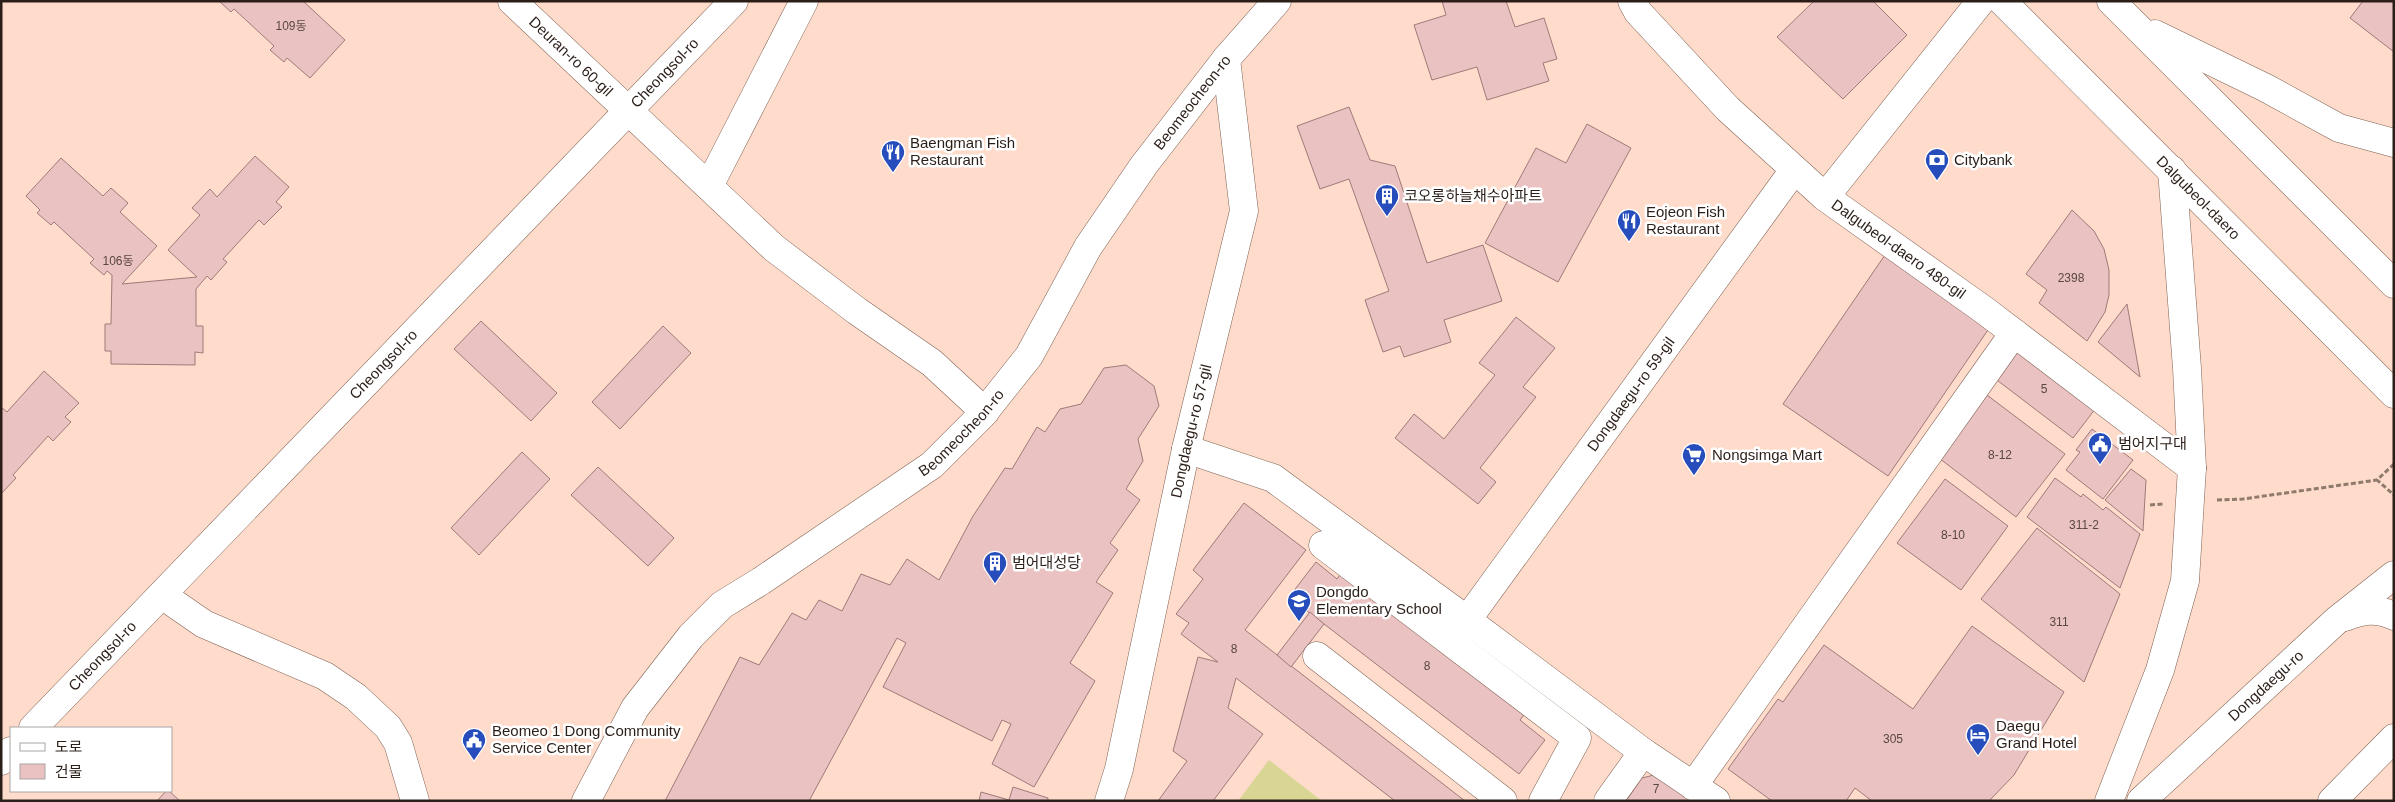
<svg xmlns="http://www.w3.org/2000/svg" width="2395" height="802" font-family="Helvetica,'Noto Sans KR',sans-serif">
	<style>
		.green { fill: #d9d594 }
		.building { fill: #e9c2c1; stroke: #9e7a79 }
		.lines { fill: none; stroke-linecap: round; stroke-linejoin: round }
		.minor-casing { stroke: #7f6153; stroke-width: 29 }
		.major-casing { stroke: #7f6153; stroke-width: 29 }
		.path { stroke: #90796d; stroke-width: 3; stroke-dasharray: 5 2.5; stroke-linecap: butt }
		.minor { stroke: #fff; stroke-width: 28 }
		.major { stroke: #fff; stroke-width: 28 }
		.labels { text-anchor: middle; stroke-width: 5; stroke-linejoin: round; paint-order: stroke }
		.number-label { font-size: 12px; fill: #5a4742 }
		.street-label { font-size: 15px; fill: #2b1e18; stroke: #fff }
		.poi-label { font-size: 15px; fill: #2b1e18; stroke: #fff; text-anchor: start }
	</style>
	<rect width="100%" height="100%" fill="#fedbca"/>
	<path class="green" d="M1269 760 1322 801H1238Z"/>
	<g class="building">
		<path d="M219 1H303L345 40 310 78 287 58 284 62 270 50 274 46 234 9 231 12Z"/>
		<path d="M1442 1H1506L1515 27 1544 18 1557 59 1543 63 1549 81 1487 100 1477 67 1432 80 1414 25 1446 15Z"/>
		<path d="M1814 1H1873L1907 35 1843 99 1777 37Z"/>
		<path d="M2363 1H2394V52L2350 18Z"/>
		<path d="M1349 107 1370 160 1395 166 1427 263 1483 245 1502 301 1444 320 1451 342 1404 357 1400 346 1383 352 1365 300 1389 291 1349 179 1320 189 1297 126Z"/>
		<path d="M1587 124 1631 148 1558 282 1485 243 1536 148 1566 163Z"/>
		<path d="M255 156 289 187 276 202 282 207 264 225 259 220 223 259 227 262 211 280 207 276 196 289V326H203V353L195 352V365L111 364V351H105V324H111L112 275 107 271 104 275 90 263 94 259 54 222 51 225 37 213 40 210 26 196 61 158 103 196 111 188 128 203 120 212 157 246 122 284 197 277 168 250 200 215 192 208 210 189 217 197Z"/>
		<path d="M2072 210 2094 231 2104 249 2109 270V295L2105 312 2087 341 2039 303 2047 290 2026 274Z"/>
		<path d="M1887 252 1992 324 1888 476 1783 404Z"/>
		<path d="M2127 304 2140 377 2098 342Z"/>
		<path d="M1516 317 1555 348 1523 387 1536 397 1480 468 1496 482 1478 504 1395 438 1414 414 1444 439 1495 375 1479 363Z"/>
		<path d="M481 321 557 393 531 421 454 349Z"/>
		<path d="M663 326 691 353 620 429 592 402Z"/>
		<path d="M2015 340 2099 404 2073 438 1989 374Z"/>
		<path d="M1126 365 1154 386 1159 406 1138 439 1143 461 1126 489 1140 500 1110 543 1118 550 1096 582 1113 593 1070 663 1095 681 1034 787 992 764 1011 724 1002 720 992 741 883 687 906 643 897 638 809 801H665L740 657 759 665 792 613 806 620 819 600 842 611 861 574 890 585 907 559 939 580 973 516 1005 468 1012 469 1037 427 1045 432 1060 409 1081 404 1104 368Z"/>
		<path d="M44 371 79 403 65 417 71 422 53 441 48 436 13 475 16 478 1 494V407L7 412Z"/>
		<path d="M1983 392 2065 454 2016 517 1935 455Z"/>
		<path d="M2092 429 2133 460 2103 499 2066 470 2080 452 2076 450Z"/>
		<path d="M522 452 550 479 479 555 451 528Z"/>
		<path d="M598 467 674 538 648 566 571 495Z"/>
		<path d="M2131 469 2146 480 2143 531 2105 500Z"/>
		<path d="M2055 478 2081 497 2083 494 2103 510 2106 507 2140 534 2120 588 2027 517Z"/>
		<path d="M1945 479 2008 526 1961 590 1897 543Z"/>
		<path d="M1244 503 1306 550 1245 630 1465 801H1395L1236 678 1228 708 1263 734 1213 801H1158L1187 761 1173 751 1198 657 1218 662 1181 634 1189 623 1176 614 1203 579 1193 570Z"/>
		<path d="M2037 528 2120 594 2084 682 1981 599Z"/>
		<path d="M1316 562 1337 579 1346 566 1529 708 1520 720 1545 740 1519 774 1289 597Z"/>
		<path d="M1310 612 1324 624 1291 667 1277 655Z"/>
		<path d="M1972 626 2064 692 2014 775 1989 801H1872L1855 788 1846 801H1772L1728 769 1778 699 1783 702 1824 645 1913 709Z"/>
		<path d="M1658 774 1693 801H1626L1642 778Z"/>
		<path d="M1013 787 1048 798V801H979L981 792 1009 800Z"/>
		<path d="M166 791H169L180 801H157Z"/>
	</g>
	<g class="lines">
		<g class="minor-casing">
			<g id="minor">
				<path id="s1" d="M512 1 774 248 857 311 932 363 985 412"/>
				<path id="s2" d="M1632 1 1638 12 1728 109 1825 197 1984 310 2192 468"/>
				<path d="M709 186 804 1"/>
				<path d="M1825 197 1981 1"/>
				<path d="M1186 449 1273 478 1467 620 1643 752 1716 801"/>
				<path d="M1323 545 1577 738 1543 801"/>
				<path d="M162 595 204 624 325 676 356 697 388 727 398 743 415 801"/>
				<path id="s3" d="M1467 620 1794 170"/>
				<path d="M1317 656 1503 801"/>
				<path id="s4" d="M33 728 734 1"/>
				<path d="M1 761 11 751"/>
				<path d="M1693 786 2014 333"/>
				<path id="s5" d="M1109 801 1119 769 1186 449 1244 211 1226 59"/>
				<path d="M1608 801 1643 752"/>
			</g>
		</g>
		<g class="major-casing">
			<g id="major">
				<path id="s6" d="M2002 1 2394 394"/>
				<path d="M2111 1 2394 284"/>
				<path d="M2155 34 2266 88 2339 128 2394 143"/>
				<path d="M2345 617C2363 610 2376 608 2394 616"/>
				<path id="s7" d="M586 801 635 708 691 636 722 605 761 581 932 465 982 415 1029 356 1088 247 1144 165 1226 59 1277 1"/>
				<path d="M2109 801 2160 670 2185 581 2192 468 2187 368 2172 170"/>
				<path id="s8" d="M2141 801 2337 620 2394 575"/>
				<path d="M2332 801 2394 738"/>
			</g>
		</g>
		<g class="path">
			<path d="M2394 464 2377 480 2394 495"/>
			<path d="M2217 500 2243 499 2377 480"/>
			<path d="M2150 505 2163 504"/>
		</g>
		<use href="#minor" class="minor"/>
		<use href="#major" class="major"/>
	</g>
	<defs>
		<g id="restaurant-pin" transform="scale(1.25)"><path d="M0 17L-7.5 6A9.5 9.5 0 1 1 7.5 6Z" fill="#264dbb" stroke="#fff"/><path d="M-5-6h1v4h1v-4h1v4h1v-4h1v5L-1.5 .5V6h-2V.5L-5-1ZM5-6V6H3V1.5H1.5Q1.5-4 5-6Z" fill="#fff"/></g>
		<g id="bank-pin" transform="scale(1.25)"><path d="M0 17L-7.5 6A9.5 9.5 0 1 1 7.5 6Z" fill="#264dbb" stroke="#fff"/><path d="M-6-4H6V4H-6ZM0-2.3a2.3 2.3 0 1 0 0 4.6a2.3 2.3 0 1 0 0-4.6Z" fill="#fff"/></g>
		<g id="building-pin" transform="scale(1.25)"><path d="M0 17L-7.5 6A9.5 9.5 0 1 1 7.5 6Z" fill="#264dbb" stroke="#fff"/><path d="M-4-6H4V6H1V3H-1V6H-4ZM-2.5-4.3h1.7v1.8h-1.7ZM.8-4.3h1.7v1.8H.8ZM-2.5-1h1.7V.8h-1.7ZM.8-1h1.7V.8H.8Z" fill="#fff"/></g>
		<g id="civic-pin" transform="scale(1.25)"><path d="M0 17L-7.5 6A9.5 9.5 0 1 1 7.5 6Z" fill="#264dbb" stroke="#fff"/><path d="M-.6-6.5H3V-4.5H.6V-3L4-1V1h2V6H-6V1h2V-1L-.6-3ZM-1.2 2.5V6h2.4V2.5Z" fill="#fff"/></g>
		<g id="supermarket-pin" transform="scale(1.25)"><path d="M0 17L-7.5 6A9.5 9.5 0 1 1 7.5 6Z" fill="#264dbb" stroke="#fff"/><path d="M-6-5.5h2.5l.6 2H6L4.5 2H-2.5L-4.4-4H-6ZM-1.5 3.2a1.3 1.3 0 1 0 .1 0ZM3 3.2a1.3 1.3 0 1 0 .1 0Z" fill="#fff"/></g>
		<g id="school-pin" transform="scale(1.25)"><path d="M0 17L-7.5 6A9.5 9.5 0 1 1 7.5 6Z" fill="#264dbb" stroke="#fff"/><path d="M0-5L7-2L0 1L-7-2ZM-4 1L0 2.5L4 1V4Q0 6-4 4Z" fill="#fff"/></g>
		<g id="hotel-pin" transform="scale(1.25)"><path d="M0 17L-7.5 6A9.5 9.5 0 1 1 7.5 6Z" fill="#264dbb" stroke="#fff"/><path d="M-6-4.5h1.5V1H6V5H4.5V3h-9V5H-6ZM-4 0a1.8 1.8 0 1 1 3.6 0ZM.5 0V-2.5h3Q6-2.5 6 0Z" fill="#fff"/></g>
	</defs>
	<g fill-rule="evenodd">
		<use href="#restaurant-pin" x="893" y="152"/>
		<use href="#bank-pin" x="1937" y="160"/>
		<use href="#building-pin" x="1387" y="196"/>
		<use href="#restaurant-pin" x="1629" y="221"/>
		<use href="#civic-pin" x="2100" y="444"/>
		<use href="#supermarket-pin" x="1694" y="455"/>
		<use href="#building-pin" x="995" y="563"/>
		<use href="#school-pin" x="1299" y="601"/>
		<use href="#hotel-pin" x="1978" y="735"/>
		<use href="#civic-pin" x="474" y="740"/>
	</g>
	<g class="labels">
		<g class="number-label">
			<text x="291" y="30">109동</text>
			<text x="118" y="265">106동</text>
			<text x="2071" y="282">2398</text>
			<text x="2044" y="393">5</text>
			<text x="2000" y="459">8-12</text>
			<text x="2084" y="529">311-2</text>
			<text x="1953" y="539">8-10</text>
			<text x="2059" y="626">311</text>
			<text x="1234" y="653">8</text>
			<text x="1427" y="670">8</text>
			<text x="1893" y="743">305</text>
			<text x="1656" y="793">7</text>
		</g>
		<g class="street-label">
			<text dy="5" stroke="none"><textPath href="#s1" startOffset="81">Deuran-ro 60-gil</textPath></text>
			<text dy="5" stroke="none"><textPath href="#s4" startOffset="910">Cheongsol-ro</textPath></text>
			<text dy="5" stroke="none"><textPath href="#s7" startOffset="941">Beomeocheon-ro</textPath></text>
			<text dy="5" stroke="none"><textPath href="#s6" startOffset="278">Dalgubeol-daero</textPath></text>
			<text dy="5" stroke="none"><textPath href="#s2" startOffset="366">Dalgubeol-daero 480-gil</textPath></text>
			<text dy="5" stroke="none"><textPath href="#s4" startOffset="505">Cheongsol-ro</textPath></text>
			<text dy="5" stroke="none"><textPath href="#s3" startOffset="279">Dongdaegu-ro 59-gil</textPath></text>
			<text dy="5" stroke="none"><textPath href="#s7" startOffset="536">Beomeocheon-ro</textPath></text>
			<text dy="5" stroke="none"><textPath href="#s5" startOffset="379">Dongdaegu-ro 57-gil</textPath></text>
			<text dy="5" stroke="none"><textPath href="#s4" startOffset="100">Cheongsol-ro</textPath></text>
			<text dy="5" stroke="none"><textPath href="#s8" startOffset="170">Dongdaegu-ro</textPath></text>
		</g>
		<g class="poi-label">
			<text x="910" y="148">Baengman Fish<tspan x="910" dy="17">Restaurant</tspan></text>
			<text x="1954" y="165">Citybank</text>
			<text x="1404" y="201">코오롱하늘채수아파트</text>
			<text x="1646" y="217">Eojeon Fish<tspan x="1646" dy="17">Restaurant</tspan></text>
			<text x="2118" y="449">범어지구대</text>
			<text x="1712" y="460">Nongsimga Mart</text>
			<text x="1012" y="568">범어대성당</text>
			<text x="1316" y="597">Dongdo<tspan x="1316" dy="17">Elementary School</tspan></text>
			<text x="1996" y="731">Daegu<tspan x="1996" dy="17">Grand Hotel</tspan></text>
			<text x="492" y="736">Beomeo 1 Dong Community<tspan x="492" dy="17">Service Center</tspan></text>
		</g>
	</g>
	<rect width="2395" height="802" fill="none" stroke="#2b1e18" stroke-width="5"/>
	<rect x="10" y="727" width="162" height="65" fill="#ffffff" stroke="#aaa5a3"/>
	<rect x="20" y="743" width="25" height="8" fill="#ffffff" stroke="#aaa5a3"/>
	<text x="55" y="752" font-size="15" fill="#2b1e18">도로</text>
	<rect x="20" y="764" width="25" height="15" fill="#e9c2c1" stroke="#aaa5a3"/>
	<text x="55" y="777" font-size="15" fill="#2b1e18">건물</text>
</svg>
